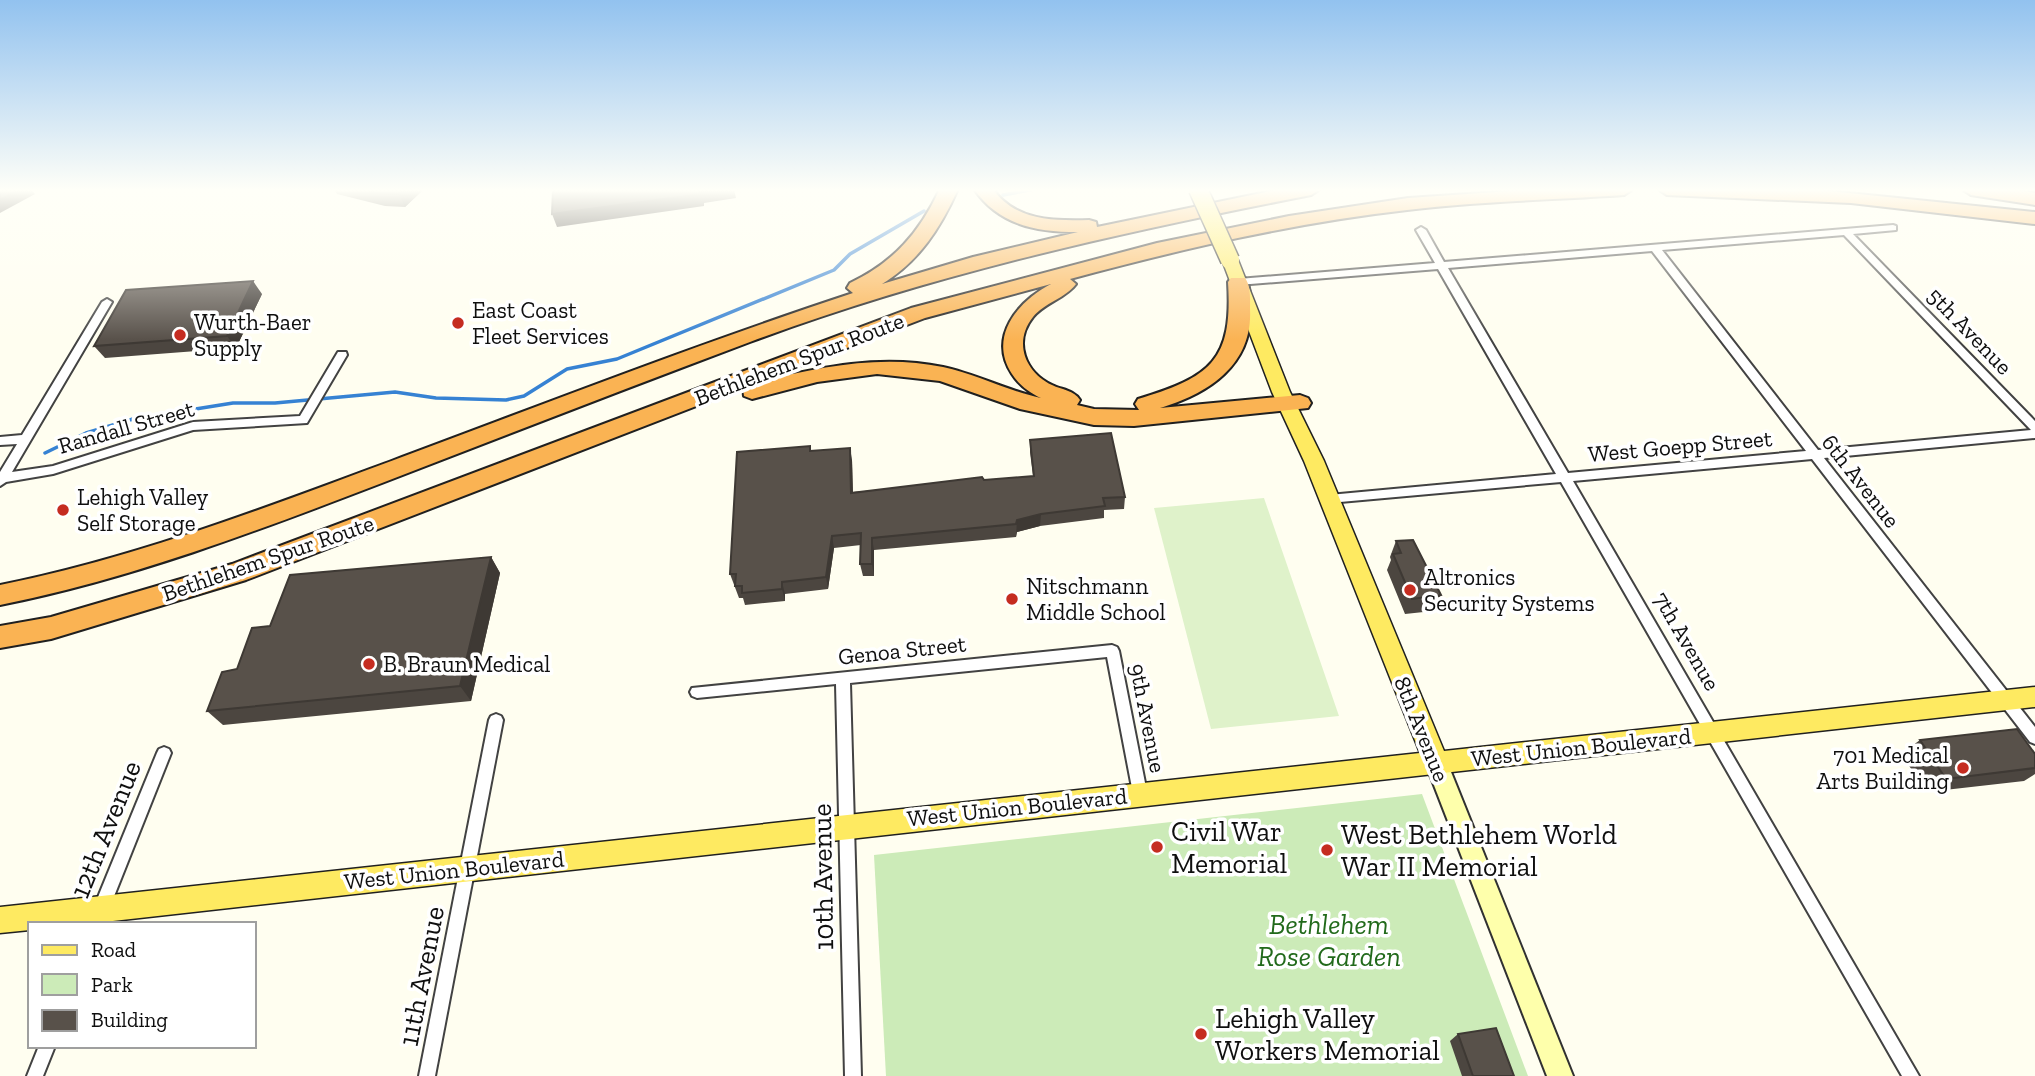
<svg xmlns="http://www.w3.org/2000/svg" width="2035" height="1076" font-family="'Zilla Slab',serif">
	<style>
		.green { fill: #ccebb8 }
		.pitch { fill: #dff2ca }
		.lines { fill: none; stroke-linecap: round; stroke-linejoin: round }
		.stream { stroke: #3682d3; stroke-width: 3.5 }
		.minor-casing { stroke: #424242; stroke-width: 4 }
		.secondary-casing { stroke: #313131; stroke-width: 4 }
		.primary-casing { stroke: #202020; stroke-width: 3 }
		.motorway-casing { stroke: #202020; stroke-width: 4 }
		.minor { fill: #fff; fill-rule: evenodd }
		.secondary { fill: #feffab; fill-rule: evenodd }
		.primary { fill: #feea61; fill-rule: evenodd }
		.motorway { fill: #fab353; fill-rule: evenodd }
		.primary-bridge-casing { stroke: #202020; stroke-width: 21; stroke-linecap: butt }
		.primary-bridge { stroke: #feea61; stroke-width: 18 }
		.wall { fill: #4c4640 }
		.shaded-wall { fill: #3e3934 }
		.building { fill: #58514a; stroke: #3e3934; stroke-width: 2 }
		.poi-dot { fill: #c52c20; stroke: #fff; stroke-width: 2.5 }
		.labels { text-anchor: middle; stroke-width: 7; stroke-linejoin: round; paint-order: stroke }
		.poi-label { font-size: 23px; fill: #0f0f0f; stroke: #fff; text-anchor: start }
		.street-label { font-size: 23px; fill: #0f0f0f; stroke: #fff }
		.near-street-label { font-size: 28px; fill: #0f0f0f; stroke: #fff }
		.near-poi-label { font-size: 28px; fill: #0f0f0f; stroke: #fff; text-anchor: start }
		.near-park-label { font-size: 28px; font-style: italic; fill: #226a1b; stroke: #fff }
	</style>
	<rect width="100%" height="100%" fill="#fffef0"/>
	<path class="green" d="M1422 794 1528 1076H886L874 855Z"/>
	<path class="pitch" d="M1264 498 1339 716 1211 729 1154 508Z"/>
	<g class="lines">
		<g class="stream">
			<path d="M1003 195 1035 189"/>
			<path d="M45 453 86 433 133 419 233 403H275L395 392 436 398 506 400 524 396 567 369 617 359 834 270 850 254 924 211"/>
		</g>
		<g class="minor-casing">
			<g id="minor">
				<path d="M1893 225 1896 226V230L1853 234 2035 421V438L1824 458 2035 727V744L2030 742 1812 459 1573 481 1919 1076H1902L1561 482 1329 503 1325 502 1323 499 1325 496 1329 495 1556 474 1438 269 1238 285 1233 282 1238 279 1435 263 1416 230 1421 227 1426 230 1444 262ZM1844 235 2031 430 1818 450 1662 250ZM1652 251 1806 451 1568 473 1448 268Z"/>
				<path d="M107 299 112 302 12 472 53 466 193 422 300 416 338 352H346L347 355 307 423 193 430 53 474 6 482 0 486V472L17 444 0 445V437L22 435 102 302Z"/>
				<path d="M1112 645 1117 647 1119 651 1147 793 1145 798 1140 800 1135 798 1133 793 1107 657 850 683 861 1076H845L836 684 697 698 692 696 690 692 692 688Z"/>
				<path d="M496 714 501 716 503 720 435 1076H419L489 720 491 716Z"/>
				<path d="M164 747 169 749 171 753 103 924H87L157 753 159 749Z"/>
				<path d="M39 1046H55L43 1076H27Z"/>
			</g>
		</g>
		<g class="secondary-casing">
			<path id="secondary" d="M1436 752 1444 755 1447 762 1573 1076H1547L1425 762 1428 755Z"/>
		</g>
		<g class="primary-casing">
			<path id="primary" d="M1230 255 1238 260 1290 392 1324 461 1444 751 2035 687V707L86 924H30V930L0 933V907L1420 753 1304 461 1272 392 1222 260Z"/>
		</g>
		<g class="motorway-casing">
			<g id="motorway">
				<path d="M940 189H958C940 229 919 261 882 284L973 257 1078 232C1036 232 999 225 974 189H993C1015 221 1054 221 1089 220L1096 222 1097 227 1281 189H1320L1311 195C1121 232 932 274 750 342 627 388 504 436 382 483 257 531 131 579 0 605V585C135 558 265 508 394 460 547 403 698 344 853 293L847 288 850 283C894 262 919 233 940 189Z"/>
				<path d="M1539 189H1633L1624 195C1552 200 1479 201 1407 210 1293 223 1181 249 1070 279L1076 284C1066 298 1044 303 1033 317 1013 342 1025 372 1052 385 1062 390 1074 390 1080 400L1077 405 1094 409 1139 410 1135 404 1138 399C1211 377 1233 360 1228 282L1231 278H1245C1251 286 1250 299 1250 309 1253 365 1208 394 1160 408L1300 395 1308 398 1311 403 1308 408 1134 426 1094 425 1020 409 940 381 877 374 817 382 752 399 744 396 743 388 246 580 51 639 0 648V626L51 617 232 564 911 308 1157 243 1289 216 1408 198ZM1051 284C1017 302 988 337 1012 374 1019 385 1030 393 1041 398 1008 391 976 374 943 367 881 354 821 367 761 381L925 318Z"/>
				<path d="M1658 189H1810L2035 212V224L1851 203 1667 195Z"/>
				<path d="M1962 189H2009L2035 193V205L1971 195Z"/>
			</g>
		</g>
		<use href="#minor" class="minor"/>
		<use href="#secondary" class="secondary"/>
		<use href="#primary" class="primary"/>
		<use href="#motorway" class="motorway"/>
		<g class="primary-bridge-casing">
			<path id="primary-bridge" d="M1198 189 1230 260"/>
		</g>
		<use href="#primary-bridge" class="primary-bridge"/>
	</g>
	<g class="wall">
		<path d="M334 189H424L405 207 385 206 337 194Z"/>
		<path d="M262 294 236 348 105 358 94 346Z"/>
		<path d="M1030 440 1125 497 1124 509 1104 510V518L1040 526 1017 532 1016 537 874 550V576H863L860 564 861 545 834 548 828 589 785 594V601L745 605 743 598H739L730 574 811 451 852 460 853 492 1033 476 1030 452Z"/>
		<path d="M1396 541 1441 595 1433 611 1405 614 1387 570 1391 560 1390 557Z"/>
		<path d="M491 557 500 573 471 701 223 725 207 711 270 626Z"/>
		<path d="M1920 740 2035 754V774L2024 781 1927 792 1901 754Z"/>
		<path d="M1458 1034 1514 1076H1462L1450 1041Z"/>
	</g>
	<g class="shaded-wall">
		<path d="M20 189H31L35 194 0 213V200Z"/>
		<path d="M404 189H424L405 207 399 194Z"/>
		<path d="M705 189H734L736 198 704 203V206L557 227 552 214Z"/>
		<path d="M253 281 262 294 236 348 227 336Z"/>
		<path d="M850 448 852 460 853 505 851 493Z"/>
		<path d="M1041 514 1040 526 1017 532 1016 537 1017 520Z"/>
		<path d="M832 536 834 548 828 589 826 577Z"/>
		<path d="M872 538 874 550V576L872 564Z"/>
		<path d="M491 557 500 573 471 701 460 686Z"/>
		<path d="M782 582 785 594V601L782 589Z"/>
	</g>
	<g class="building">
		<path d="M0 189H20L0 200Z"/>
		<path d="M362 189H404L399 194 378 193Z"/>
		<path d="M553 189H705L700 190 701 194 552 214Z"/>
		<path d="M253 281 227 336 94 346 126 290Z"/>
		<path d="M1111 433 1125 497 1103 498 1105 506 1041 514 1017 520 1016 524 872 538V564H860L861 533 832 536 826 577 782 582V589L742 593V586H735L736 574H730L737 452 810 446V451L850 448 851 493 982 477 984 480 1034 476 1030 440Z"/>
		<path d="M1413 540 1441 595 1412 599 1393 554 1401 553 1396 541Z"/>
		<path d="M491 557 460 686 207 711 222 672 237 669 252 628 270 626 290 575Z"/>
		<path d="M2017 729 2035 754V768L1946 779 1920 740Z"/>
		<path d="M1496 1028 1514 1076H1473L1458 1034Z"/>
	</g>
	<linearGradient id="sky" x2="0" y2="1"><stop stop-color="#92c2ef"/><stop offset="0.56" stop-color="#fffff8"/><stop offset="1" stop-color="#fffff8" stop-opacity="0"/></linearGradient>
	<rect width="2035" height="340" fill="url(#sky)"/>
	<g class="poi-dot">
		<circle cx="458" cy="323" r="7"/>
		<circle cx="180" cy="335" r="7"/>
		<circle cx="63" cy="510" r="7"/>
		<circle cx="1410" cy="590" r="7"/>
		<circle cx="1012" cy="599" r="7"/>
		<circle cx="369" cy="664" r="7"/>
		<circle cx="1963" cy="768" r="7"/>
		<circle cx="1157" cy="847" r="7"/>
		<circle cx="1327" cy="850" r="7"/>
		<circle cx="1201" cy="1034" r="7"/>
	</g>
	<g class="labels">
		<g class="poi-label">
			<text x="472" y="318">East Coast<tspan x="472" dy="26">Fleet Services</tspan></text>
			<text x="194" y="330">Wurth-Baer<tspan x="194" dy="26">Supply</tspan></text>
			<text x="77" y="505">Lehigh Valley<tspan x="77" dy="26">Self Storage</tspan></text>
			<text x="1424" y="585">Altronics<tspan x="1424" dy="26">Security Systems</tspan></text>
			<text x="1026" y="594">Nitschmann<tspan x="1026" dy="26">Middle School</tspan></text>
			<text x="383" y="672">B. Braun Medical</text>
			<text x="1949" y="763" text-anchor="end">701 Medical<tspan x="1949" dy="26">Arts Building</tspan></text>
		</g>
		<g class="street-label">
			<text transform="translate(1970 331) rotate(46)" y="8">5th Avenue</text>
			<text transform="translate(799 359) rotate(-21)" y="8">Bethlehem Spur Route</text>
			<text transform="translate(126 427) rotate(-16)" y="8">Randall Street</text>
			<text transform="translate(1680 446) rotate(-5)" y="8">West Goepp Street</text>
			<text transform="translate(1861 481) rotate(52)" y="8">6th Avenue</text>
			<text transform="translate(268 558) rotate(-19)" y="8">Bethlehem Spur Route</text>
			<text transform="translate(1687 641) rotate(60)" y="8">7th Avenue</text>
			<text transform="translate(902 650) rotate(-6)" y="8">Genoa Street</text>
			<text transform="translate(1148 718) rotate(79)" y="8">9th Avenue</text>
			<text transform="translate(1422 729) rotate(68)" y="8">8th Avenue</text>
			<text transform="translate(1581 747) rotate(-6)" y="8">West Union Boulevard</text>
			<text transform="translate(1017 807) rotate(-6)" y="8">West Union Boulevard</text>
			<text transform="translate(454 870) rotate(-6)" y="8">West Union Boulevard</text>
		</g>
		<g class="near-street-label">
			<text transform="translate(105 829) rotate(-68)" y="10">12th Avenue</text>
			<text transform="translate(822 877) rotate(-91)" y="10">10th Avenue</text>
			<text transform="translate(421 976) rotate(-79)" y="10">11th Avenue</text>
		</g>
		<g class="near-poi-label">
			<text x="1171" y="841">Civil War<tspan x="1171" dy="32">Memorial</tspan></text>
			<text x="1341" y="844">West Bethlehem World<tspan x="1341" dy="32">War II Memorial</tspan></text>
			<text x="1215" y="1028">Lehigh Valley<tspan x="1215" dy="32">Workers Memorial</tspan></text>
		</g>
		<g class="near-park-label">
			<text x="1329" y="934">Bethlehem<tspan x="1329" dy="32">Rose Garden</tspan></text>
		</g>
	</g>
	<rect x="28" y="922" width="228" height="126" fill="#ffffff" stroke="#9f9f9f" stroke-width="2"/>
	<rect x="42" y="945" width="35" height="10" fill="#feea61" stroke="#9f9f9f" stroke-width="2"/>
	<text x="91" y="957" font-size="21" fill="#0f0f0f">Road</text>
	<rect x="42" y="974" width="35" height="21" fill="#ccebb8" stroke="#9f9f9f" stroke-width="2"/>
	<text x="91" y="992" font-size="21" fill="#0f0f0f">Park</text>
	<rect x="42" y="1010" width="35" height="21" fill="#58514a" stroke="#9f9f9f" stroke-width="2"/>
	<text x="91" y="1027" font-size="21" fill="#0f0f0f">Building</text>
</svg>
